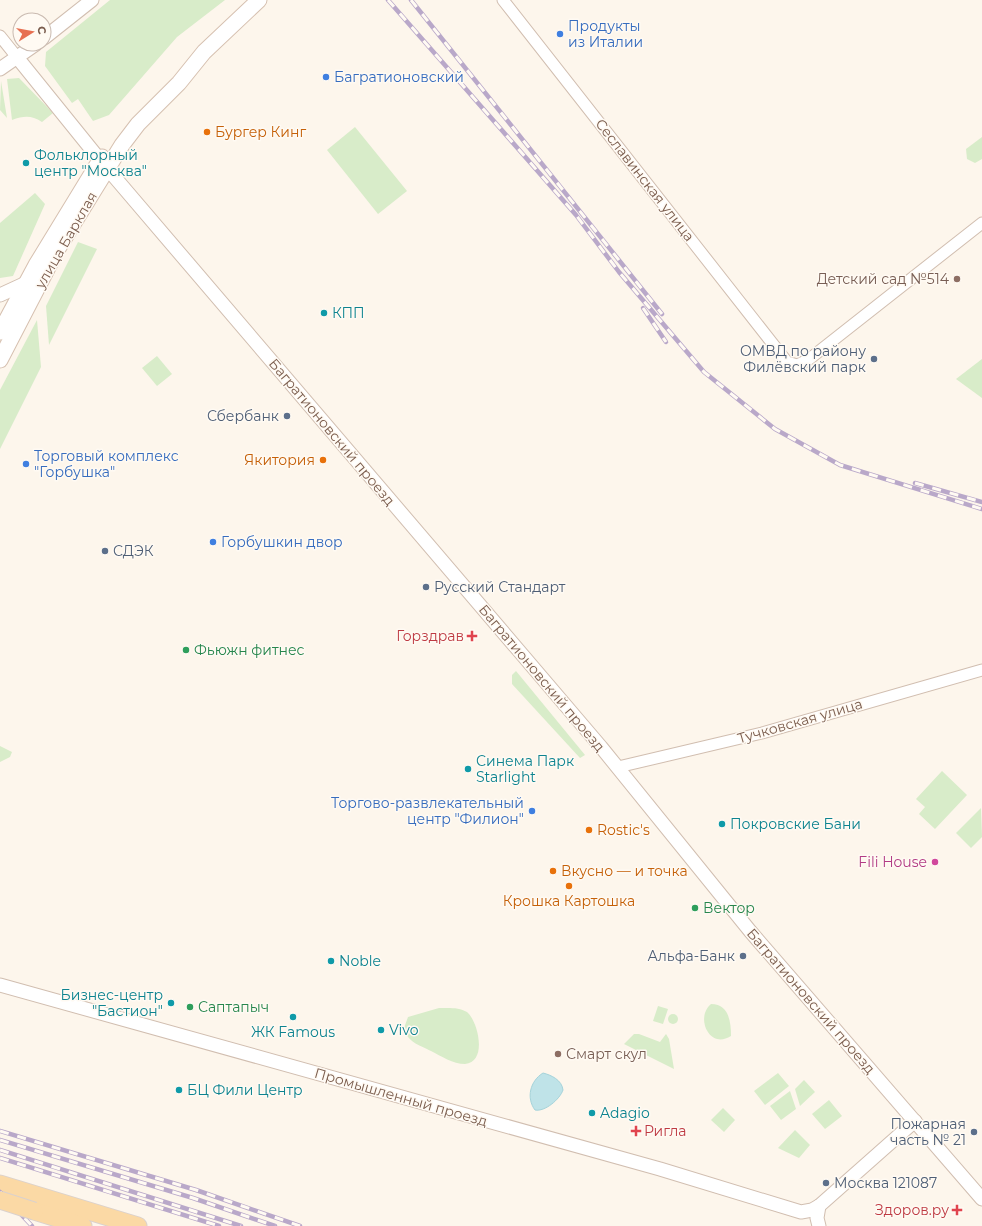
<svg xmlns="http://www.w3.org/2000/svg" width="982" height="1226" font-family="Montserrat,sans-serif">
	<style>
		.green { fill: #d8ecc9 }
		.water { fill: #bfe3e8; stroke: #a5d3da }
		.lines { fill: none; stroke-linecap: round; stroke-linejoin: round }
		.minor-casing { stroke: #d1beb0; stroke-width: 13 }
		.tertiary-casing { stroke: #d1beb0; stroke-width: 15 }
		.secondary-casing { stroke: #d6c0b0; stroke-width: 17 }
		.primary-casing { stroke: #dad1cd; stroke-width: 19 }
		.minor { stroke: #fff; stroke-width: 11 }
		.tertiary { stroke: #fff; stroke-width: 13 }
		.secondary { stroke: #fff; stroke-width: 15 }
		.primary { stroke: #fbd9a5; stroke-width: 17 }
		.rail-casing { stroke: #b9a8c9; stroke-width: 4.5 }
		.rail { stroke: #fffaf3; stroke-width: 3; stroke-dasharray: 9; stroke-linecap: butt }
		.primary-bridge-casing { stroke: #dad1cd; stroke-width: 19; stroke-linecap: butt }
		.primary-bridge { stroke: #fbd9a5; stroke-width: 17 }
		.shop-dot { fill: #3f7fe0; stroke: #fffaf3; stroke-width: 1.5 }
		.food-dot { fill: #e8710a; stroke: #fffaf3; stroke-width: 1.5 }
		.culture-dot { fill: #0f9aa8; stroke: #fffaf3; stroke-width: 1.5 }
		.education-dot { fill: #8d6e63; stroke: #fffaf3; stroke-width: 1.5 }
		.service-dot { fill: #5c6f8a; stroke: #fffaf3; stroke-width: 1.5 }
		.health-dot { fill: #e0444e; stroke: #fffaf3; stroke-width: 1.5 }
		.leisure-dot { fill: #2e9e5b; stroke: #fffaf3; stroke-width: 1.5 }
		.hotel-dot { fill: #d1479c; stroke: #fffaf3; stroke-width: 1.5 }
		.labels { text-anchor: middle; stroke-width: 3; stroke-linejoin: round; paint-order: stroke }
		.shop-label { font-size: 14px; fill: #366cbe; stroke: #fffaf3; text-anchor: start }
		.food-label { font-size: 14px; fill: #c56008; stroke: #fffaf3; text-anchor: start }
		.culture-label { font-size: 14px; fill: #0d838f; stroke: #fffaf3; text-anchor: start }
		.street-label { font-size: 14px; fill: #7a5c4d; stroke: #fffaf3 }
		.education-label { font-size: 14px; fill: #785e54; stroke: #fffaf3; text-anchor: end }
		.service-label { font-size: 14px; fill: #4e5e75; stroke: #fffaf3; text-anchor: end }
		.health-label { font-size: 14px; fill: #be3a42; stroke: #fffaf3; text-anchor: end }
		.leisure-label { font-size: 14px; fill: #27864d; stroke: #fffaf3; text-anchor: start }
		.hotel-label { font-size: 14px; fill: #b23c85; stroke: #fffaf3; text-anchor: end }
	</style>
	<rect width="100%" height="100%" fill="#fdf6ec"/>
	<g class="green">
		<path d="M110 0H225L177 37 109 115 93 121 78 99 72 103 45 66 46 52Z"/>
		<path d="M19 78 53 113 42 122C31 115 24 116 12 120L7 79Z"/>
		<path d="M1 81 7 118 0 110Z"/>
		<path d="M355 127 407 191 378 214 327 150Z"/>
		<path d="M982 137V159L975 163 967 159 966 149Z"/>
		<path d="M35 193 45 204 13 276 0 278V223Z"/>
		<path d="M78 242 97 249 49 345 46 306Z"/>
		<path d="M37 320 41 367 0 449V390Z"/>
		<path d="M157 356 172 374 157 386 142 368Z"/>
		<path d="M982 359V398L956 379Z"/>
		<path d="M516 671 585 755 580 758 512 684V675Z"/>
		<path d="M0 746 12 752 10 757 0 762Z"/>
		<path d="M942 771 967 795 935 829 919 814 925 807 916 799Z"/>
		<path d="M981 808 982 837 971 848 956 833Z"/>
		<path d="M711 1004C728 1004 731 1020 731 1036 709 1050 695 1017 711 1004Z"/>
		<path d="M658 1006 668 1009 663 1024 653 1021Z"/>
		<path d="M439 1008C449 1008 459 1007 467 1012 478 1021 488 1062 465 1064 453 1064 441 1056 431 1051 419 1045 407 1042 404 1028L408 1017Z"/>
		<circle cx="673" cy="1019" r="5"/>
		<path d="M634 1034H639L660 1042 666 1034 669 1039 674 1069 624 1044Z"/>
		<path d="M778 1073 789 1086 765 1105 754 1091Z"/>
		<path d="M804 1080 815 1092 800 1106 795 1089Z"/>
		<path d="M790 1091 796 1109 781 1120 770 1106Z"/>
		<path d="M829 1100 842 1116 825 1129 812 1114Z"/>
		<path d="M723 1108 735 1120 724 1132 711 1120Z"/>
		<path d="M795 1130 810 1145 799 1158 778 1148Z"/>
	</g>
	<path class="water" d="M543 1073C551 1075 562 1080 563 1090 560 1099 545 1112 535 1110 526 1098 530 1081 543 1073Z"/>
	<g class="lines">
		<g class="minor-casing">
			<g id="minor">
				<path d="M503 0 787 362 797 365 808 360 982 223"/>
				<path d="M0 36 16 56"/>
				<path d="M618 767 762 733 982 670"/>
			</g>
		</g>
		<g class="tertiary-casing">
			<g id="tertiary">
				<path d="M44 38 92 0"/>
				<path d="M16 56 100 160 601 747 750 931 982 1199"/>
				<path d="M0 69 36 44"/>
				<path d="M0 295 26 283"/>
				<path d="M0 985 660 1169 801 1212 812 1210 819 1206"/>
				<path d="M819 1226 817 1218 819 1206 915 1121"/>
			</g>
		</g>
		<g class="secondary-casing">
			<g id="secondary">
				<path d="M0 332 36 265 102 157"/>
				<path d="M0 360 57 250 122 145 138 124 179 83 204 52 259 0"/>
			</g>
		</g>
		<g class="primary-casing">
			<g id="primary">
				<path d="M0 1184 138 1226"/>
				<path d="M34 1211 83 1226"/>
			</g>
		</g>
		<use href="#minor" class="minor"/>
		<use href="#tertiary" class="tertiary"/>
		<use href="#secondary" class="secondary"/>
		<use href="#primary" class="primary"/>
		<g class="rail-casing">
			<g id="rail">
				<path d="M388 0 576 215 619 272 704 372 775 429 840 465 982 509"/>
				<path d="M411 0 662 314"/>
				<path d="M643 308 666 342"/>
				<path d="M915 483 982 502"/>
				<path d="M0 1131 196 1190 300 1226"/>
				<path d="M0 1140 193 1198 275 1226"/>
				<path d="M0 1150 241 1226"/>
				<path d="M0 1158 219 1226"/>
				<path d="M0 1192 32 1226"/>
			</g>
		</g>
		<use href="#rail" class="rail"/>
		<g class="primary-bridge-casing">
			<path id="primary-bridge" d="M0 1200 34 1211"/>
		</g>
		<use href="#primary-bridge" class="primary-bridge"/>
	</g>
	<g class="shop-dot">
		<circle cx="560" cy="34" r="4"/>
		<circle cx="326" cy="77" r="4"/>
		<circle cx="26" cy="464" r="4"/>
		<circle cx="213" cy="542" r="4"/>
		<circle cx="532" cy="811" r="4"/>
	</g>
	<g class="food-dot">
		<circle cx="207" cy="132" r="4"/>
		<circle cx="323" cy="460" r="4"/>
		<circle cx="589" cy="830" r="4"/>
		<circle cx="553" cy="871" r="4"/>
		<circle cx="569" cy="886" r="4"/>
	</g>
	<g class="culture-dot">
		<circle cx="26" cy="163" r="4"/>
		<circle cx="324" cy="313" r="4"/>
		<circle cx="468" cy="769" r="4"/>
		<circle cx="722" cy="824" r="4"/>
		<circle cx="331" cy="961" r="4"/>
		<circle cx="171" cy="1003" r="4"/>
		<circle cx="293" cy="1017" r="4"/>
		<circle cx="381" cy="1030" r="4"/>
		<circle cx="179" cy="1090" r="4"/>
		<circle cx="592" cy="1113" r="4"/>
	</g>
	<g class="education-dot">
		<circle cx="957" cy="279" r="4"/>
		<circle cx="558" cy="1054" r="4"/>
	</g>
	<g class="service-dot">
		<circle cx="874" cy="359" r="4"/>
		<circle cx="287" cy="416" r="4"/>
		<circle cx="105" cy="551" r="4"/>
		<circle cx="426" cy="587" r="4"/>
		<circle cx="743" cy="956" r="4"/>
		<circle cx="974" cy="1132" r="4"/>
		<circle cx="826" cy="1183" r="4"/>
	</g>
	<g class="health-dot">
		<path d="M470 630h4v4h4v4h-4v4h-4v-4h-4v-4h4z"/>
		<path d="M634 1125h4v4h4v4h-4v4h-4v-4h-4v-4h4z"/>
		<path d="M955 1204h4v4h4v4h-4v4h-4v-4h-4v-4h4z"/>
	</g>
	<g class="leisure-dot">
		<circle cx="186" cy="650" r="4"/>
		<circle cx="695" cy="908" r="4"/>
		<circle cx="190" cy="1007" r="4"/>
	</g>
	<circle class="hotel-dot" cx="935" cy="862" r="4"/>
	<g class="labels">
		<g class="shop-label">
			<text x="568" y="31">Продукты<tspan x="568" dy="16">из Италии</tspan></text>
			<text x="334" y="82">Багратионовский</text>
			<text x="34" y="461">Торговый комплекс<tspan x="34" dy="16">"Горбушка"</tspan></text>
			<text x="221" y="547">Горбушкин двор</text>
			<text x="524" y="808" text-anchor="end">Торгово-развлекательный<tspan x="524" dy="16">центр "Филион"</tspan></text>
		</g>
		<g class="food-label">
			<text x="215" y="137">Бургер Кинг</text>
			<text x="315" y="465" text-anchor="end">Якитория</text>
			<text x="597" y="835">Rostic's</text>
			<text x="561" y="876">Вкусно — и точка</text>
			<text x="569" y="906" text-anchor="middle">Крошка Картошка</text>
		</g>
		<g class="culture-label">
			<text x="34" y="160">Фольклорный<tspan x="34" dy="16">центр "Москва"</tspan></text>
			<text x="332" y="318">КПП</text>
			<text x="476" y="766">Синема Парк<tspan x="476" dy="16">Starlight</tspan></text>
			<text x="730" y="829">Покровские Бани</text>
			<text x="339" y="966">Noble</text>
			<text x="163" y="1000" text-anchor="end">Бизнес-центр<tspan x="163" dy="16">"Бастион"</tspan></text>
			<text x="389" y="1035">Vivo</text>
			<text x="293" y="1037" text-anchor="middle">ЖК Famous</text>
			<text x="187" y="1095">БЦ Фили Центр</text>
			<text x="600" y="1118">Adagio</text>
		</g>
		<g class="street-label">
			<text transform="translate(645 180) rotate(52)" y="5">Сеславинская улица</text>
			<text transform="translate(66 240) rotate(-60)" y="5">улица Барклая</text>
			<text transform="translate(332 432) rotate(50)" y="5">Багратионовский проезд</text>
			<text transform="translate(542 678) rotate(50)" y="5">Багратионовский проезд</text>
			<text transform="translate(800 721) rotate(-16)" y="5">Тучковская улица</text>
			<text transform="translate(811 1001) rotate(49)" y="5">Багратионовский проезд</text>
			<text transform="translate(401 1097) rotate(16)" y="5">Промышленный проезд</text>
		</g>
		<g class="education-label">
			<text x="949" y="284">Детский сад №514</text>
			<text x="566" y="1059" text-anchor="start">Смарт скул</text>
		</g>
		<g class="service-label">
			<text x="866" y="356">ОМВД по району<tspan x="866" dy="16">Филёвский парк</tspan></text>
			<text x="279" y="421">Сбербанк</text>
			<text x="113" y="556" text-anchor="start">СДЭК</text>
			<text x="434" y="592" text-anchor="start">Русский Стандарт</text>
			<text x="735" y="961">Альфа-Банк</text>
			<text x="966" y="1129">Пожарная<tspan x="966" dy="16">часть № 21</tspan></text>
			<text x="834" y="1188" text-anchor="start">Москва 121087</text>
		</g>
		<g class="health-label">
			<text x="464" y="641">Горздрав</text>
			<text x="644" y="1136" text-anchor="start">Ригла</text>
			<text x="949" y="1215">Здоров.ру</text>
		</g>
		<g class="leisure-label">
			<text x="194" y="655">Фьюжн фитнес</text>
			<text x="703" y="913">Вектор</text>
			<text x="198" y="1012">Саптапыч</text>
		</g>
		<g class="hotel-label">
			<text x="927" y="867">Fili House</text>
		</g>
	</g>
	<g transform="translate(32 32) rotate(79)"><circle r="19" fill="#fffaf3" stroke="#cabbb1"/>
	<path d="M0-3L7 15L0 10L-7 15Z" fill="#e76f51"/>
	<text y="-6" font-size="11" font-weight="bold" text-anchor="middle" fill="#7a5c4d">С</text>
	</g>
</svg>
